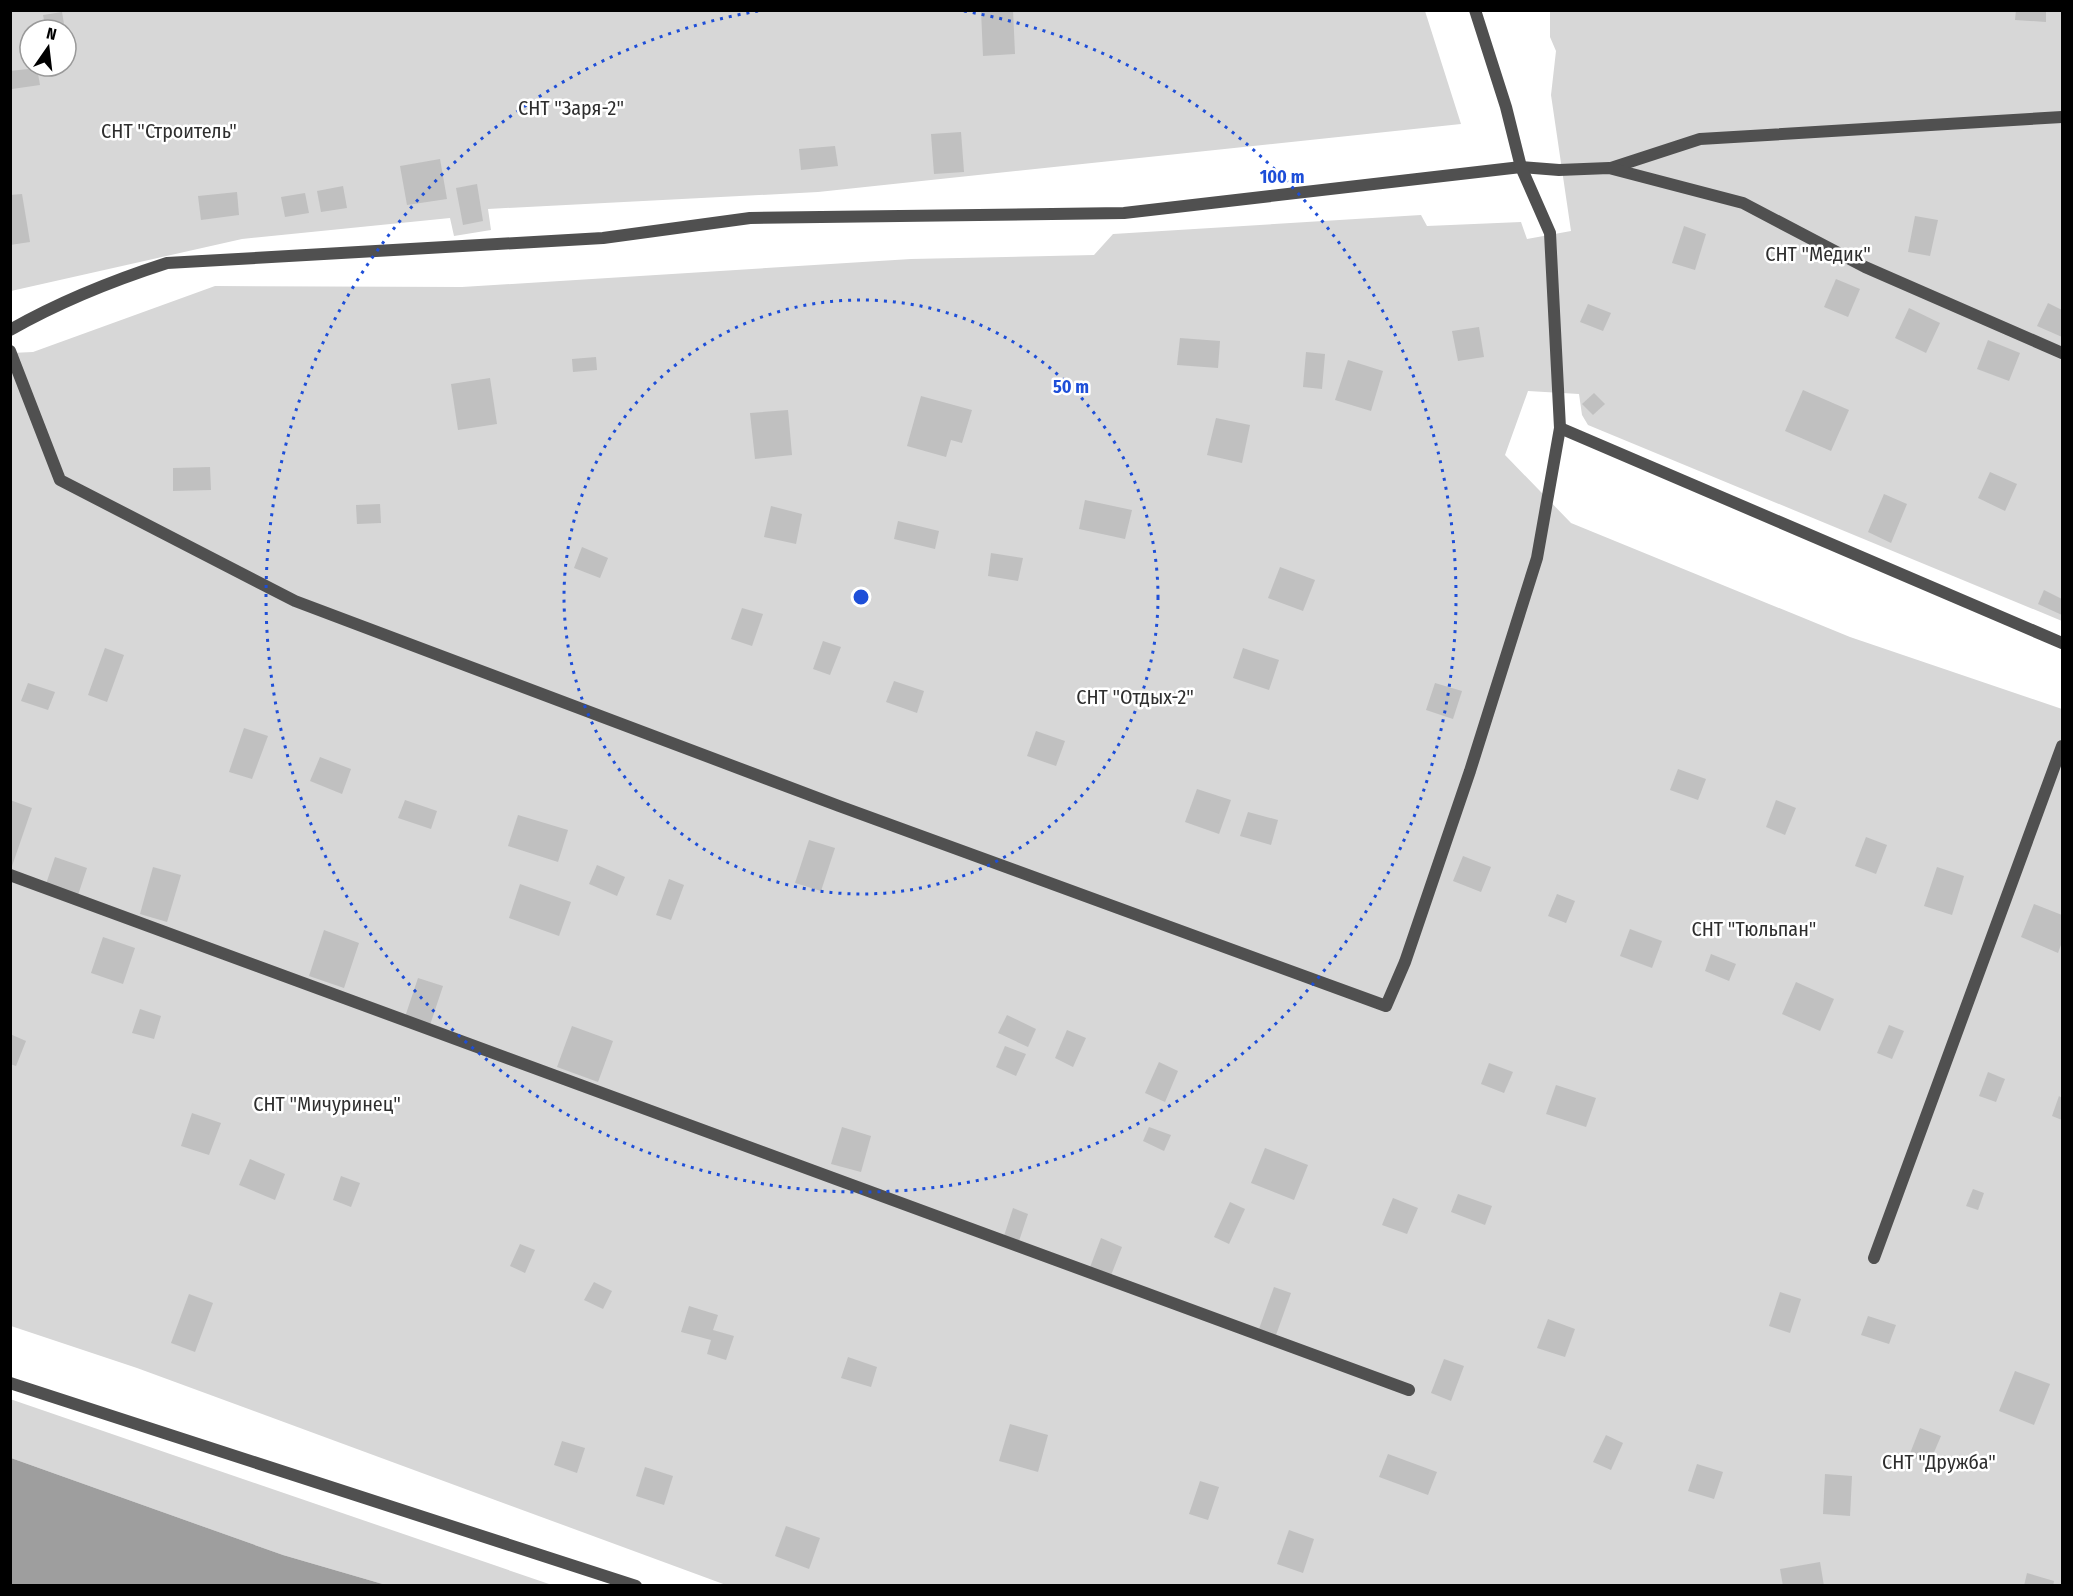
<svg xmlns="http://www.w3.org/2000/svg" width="2073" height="1596" font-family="'Fira Sans Condensed',sans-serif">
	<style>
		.green { fill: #d7d7d7; fill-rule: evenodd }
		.water { fill: #9e9e9e }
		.building { fill: #c0c0c0 }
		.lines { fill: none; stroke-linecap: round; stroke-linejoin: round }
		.lane { stroke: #505050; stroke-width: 12 }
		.ring { fill: none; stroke: #1d4ed8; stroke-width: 3; stroke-dasharray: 3 6 }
		.labels { text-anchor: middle; stroke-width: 5; stroke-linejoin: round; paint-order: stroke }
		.park-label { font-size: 20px; fill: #2e2e2e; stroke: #fff }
		.centre { fill: #1d4ed8; stroke: #fff; stroke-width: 3 }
		.ring-label { font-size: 18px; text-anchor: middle; font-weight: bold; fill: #1d4ed8; stroke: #fff; stroke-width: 5; stroke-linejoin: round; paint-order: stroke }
	</style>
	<rect width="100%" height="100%" fill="#fff"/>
	<g class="green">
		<path d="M10 11H1425L1461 124 818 192 488 209 491 230 454 236 450 218 242 239 11 291ZM30 30H66V66H30Z"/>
		<path d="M1550 11H2062V621L1588 425 1582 415 1579 394 1528 391 1505 455 1571 523 1850 637 2062 709V1585H726L137 1368 11 1326V353L33 352 215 286 462 287 911 259 1094 255 1113 234 1421 215 1427 226 1521 222 1527 239 1571 231 1551 95 1556 51 1550 37Z"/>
		<path d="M10 1399 552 1585H386L283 1555 11 1458Z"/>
	</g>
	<path class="water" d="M11 1458 283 1555 386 1585H11Z"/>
	<g class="building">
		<path d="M981 10H1013L1015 54 983 56Z"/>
		<path d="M2016 10H2046V22L2015 20Z"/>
		<path d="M62 12 65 30H46L43 15Z"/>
		<path d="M37 68 40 85 12 89 10 71Z"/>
		<path d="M961 132 964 172 934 174 931 134Z"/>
		<path d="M835 146 838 166 801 170 799 149Z"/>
		<path d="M440 159 447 199 407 205 400 166Z"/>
		<path d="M477 184 483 221 463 225 456 188Z"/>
		<path d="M343 186 347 208 321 212 317 191Z"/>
		<path d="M237 192 239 215 201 220 198 196Z"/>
		<path d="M305 193 309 213 285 217 281 197Z"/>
		<path d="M22 194 30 242 10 245V195Z"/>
		<path d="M1915 216 1938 220 1930 256 1908 252Z"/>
		<path d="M1684 226 1706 234 1695 270 1672 263Z"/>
		<path d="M1836 279 1860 289 1848 317 1824 307Z"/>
		<path d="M2048 303 2062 310V337L2037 326Z"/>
		<path d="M1588 304 1611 313 1603 331 1580 322Z"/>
		<path d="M1909 308 1940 323 1926 353 1895 338Z"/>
		<path d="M1479 327 1484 357 1458 361 1452 331Z"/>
		<path d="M1180 338 1220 341 1218 368 1177 365Z"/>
		<path d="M1988 340 2020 353 2009 381 1977 369Z"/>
		<path d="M1306 352 1325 354 1322 389 1303 387Z"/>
		<path d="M596 357 597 370 573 372 572 359Z"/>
		<path d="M1348 360 1383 371 1371 411 1335 400Z"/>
		<path d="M490 378 497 424 458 430 451 384Z"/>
		<path d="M1803 390 1849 410 1831 451 1785 431Z"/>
		<path d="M1594 393 1605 404 1593 415 1582 404Z"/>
		<path d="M921 396 972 410 962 443 951 440 946 457 907 446Z"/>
		<path d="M788 410 792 455 755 459 750 413Z"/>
		<path d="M1216 418 1250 425 1242 463 1207 455Z"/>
		<path d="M210 467 211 490 173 491V468Z"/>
		<path d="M1990 472 2017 484 2005 511 1978 498Z"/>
		<path d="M1884 494 1907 504 1891 543 1868 532Z"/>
		<path d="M1085 500 1132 510 1125 539 1079 529Z"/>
		<path d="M380 504 381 523 357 524 356 505Z"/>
		<path d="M771 506 802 514 796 544 764 537Z"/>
		<path d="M898 521 939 531 935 549 894 539Z"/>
		<path d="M582 547 608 558 600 578 574 568Z"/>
		<path d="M991 553 1023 558 1018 581 988 576Z"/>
		<path d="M1280 567 1315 580 1303 611 1268 598Z"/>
		<path d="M2044 590 2062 599V615L2038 604Z"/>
		<path d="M742 608 763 614 752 646 731 639Z"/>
		<path d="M823 641 841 647 830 675 813 669Z"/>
		<path d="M105 648 124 655 107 702 88 695Z"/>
		<path d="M1243 648 1279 660 1269 690 1233 678Z"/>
		<path d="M894 681 924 691 917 713 886 702Z"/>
		<path d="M28 683 55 692 48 710 21 701Z"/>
		<path d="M1435 683 1462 691 1453 719 1426 710Z"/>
		<path d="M244 728 268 736 252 779 229 772Z"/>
		<path d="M1036 731 1065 741 1056 766 1027 756Z"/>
		<path d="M320 757 351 769 342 794 310 781Z"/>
		<path d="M1678 769 1706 779 1698 800 1670 790Z"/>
		<path d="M1197 789 1231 800 1219 834 1185 822Z"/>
		<path d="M10 800 32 808 11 869H10Z"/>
		<path d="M405 800 437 811 431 829 398 818Z"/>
		<path d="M1776 800 1796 808 1785 835 1766 827Z"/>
		<path d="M1248 812 1278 820 1271 845 1240 836Z"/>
		<path d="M518 815 568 830 558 862 508 846Z"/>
		<path d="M1866 837 1887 845 1876 874 1855 866Z"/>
		<path d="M809 840 835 848 821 891 795 883Z"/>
		<path d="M1463 856 1491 867 1481 892 1453 881Z"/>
		<path d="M55 857 87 868 78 895 46 884Z"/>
		<path d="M597 865 625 877 617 896 589 884Z"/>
		<path d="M153 867 181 875 167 922 140 914Z"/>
		<path d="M1937 867 1964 876 1952 915 1924 906Z"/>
		<path d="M669 879 684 885 671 920 656 915Z"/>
		<path d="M520 884 571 902 559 936 509 918Z"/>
		<path d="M1557 894 1575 901 1566 923 1548 916Z"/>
		<path d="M2034 904 2062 915V942L2058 953 2021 937Z"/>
		<path d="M1630 929 1662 941 1652 968 1620 956Z"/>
		<path d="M324 930 359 943 344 988 309 976Z"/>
		<path d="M103 937 135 948 123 984 91 973Z"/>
		<path d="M1711 954 1736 964 1729 981 1705 971Z"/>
		<path d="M418 978 443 986 430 1025 405 1017Z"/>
		<path d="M1796 982 1834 999 1820 1031 1782 1014Z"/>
		<path d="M140 1009 161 1016 154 1039 132 1033Z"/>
		<path d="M1007 1015 1036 1029 1028 1047 998 1033Z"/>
		<path d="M1889 1025 1904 1031 1892 1059 1877 1053Z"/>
		<path d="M572 1026 613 1041 598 1082 557 1067Z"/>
		<path d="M1067 1030 1086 1038 1073 1067 1055 1058Z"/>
		<path d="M10 1034 26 1041 16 1066 10 1064Z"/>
		<path d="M1005 1046 1026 1054 1016 1076 996 1067Z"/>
		<path d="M1159 1062 1178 1071 1165 1102 1145 1093Z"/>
		<path d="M1489 1063 1513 1072 1504 1093 1481 1084Z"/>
		<path d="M1988 1072 2005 1079 1996 1102 1979 1096Z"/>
		<path d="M1556 1085 1596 1098 1586 1127 1546 1114Z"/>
		<path d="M2059 1096 2062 1098V1120L2052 1116Z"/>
		<path d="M192 1113 221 1123 209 1155 181 1146Z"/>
		<path d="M842 1127 871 1136 861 1172 831 1164Z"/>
		<path d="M1149 1127 1171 1135 1164 1151 1143 1141Z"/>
		<path d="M1265 1148 1308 1165 1294 1200 1251 1183Z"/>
		<path d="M250 1159 285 1174 275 1200 239 1185Z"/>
		<path d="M341 1176 360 1183 351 1207 333 1200Z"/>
		<path d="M1973 1189 1984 1193 1978 1210 1966 1206Z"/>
		<path d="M1458 1194 1492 1206 1485 1225 1451 1212Z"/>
		<path d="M1393 1198 1418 1208 1407 1234 1382 1225Z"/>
		<path d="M1230 1202 1245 1209 1229 1244 1214 1237Z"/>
		<path d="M1013 1208 1028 1214 1019 1241 1004 1236Z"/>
		<path d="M1101 1238 1122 1247 1110 1278 1089 1270Z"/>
		<path d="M520 1244 535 1250 525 1273 510 1266Z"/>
		<path d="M594 1282 612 1291 603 1309 584 1300Z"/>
		<path d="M1274 1287 1291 1293 1276 1335 1259 1329Z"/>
		<path d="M1780 1292 1801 1299 1790 1333 1769 1326Z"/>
		<path d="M189 1294 213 1303 195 1352 171 1343Z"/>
		<path d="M689 1306 718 1315 713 1330 734 1336 726 1360 707 1354 711 1340 681 1332Z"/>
		<path d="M1868 1316 1896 1325 1889 1344 1861 1335Z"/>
		<path d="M1548 1319 1575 1329 1565 1357 1537 1348Z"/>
		<path d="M848 1357 877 1367 871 1387 841 1378Z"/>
		<path d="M1444 1359 1464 1366 1451 1401 1431 1393Z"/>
		<path d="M2015 1371 2050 1384 2034 1425 1999 1411Z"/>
		<path d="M1010 1424 1048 1435 1038 1472 999 1461Z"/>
		<path d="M1920 1428 1941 1436 1929 1464 1909 1456Z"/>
		<path d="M1606 1435 1623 1443 1611 1470 1593 1462Z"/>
		<path d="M562 1441 585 1448 577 1473 554 1465Z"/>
		<path d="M1388 1454 1437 1472 1428 1495 1379 1477Z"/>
		<path d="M1697 1464 1723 1472 1714 1499 1688 1491Z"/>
		<path d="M645 1467 673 1476 664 1505 636 1496Z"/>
		<path d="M1825 1474 1852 1476 1850 1516 1823 1514Z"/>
		<path d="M1200 1481 1219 1487 1208 1520 1189 1514Z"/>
		<path d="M786 1526 820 1538 809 1569 775 1556Z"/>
		<path d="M1289 1530 1314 1539 1303 1573 1277 1564Z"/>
		<path d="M1820 1562 1824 1586H1783L1780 1569Z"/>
		<path d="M2027 1573 2054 1581 2053 1586H2024Z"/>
	</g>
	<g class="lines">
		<g class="lane">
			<path d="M1611 168 1700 139 2062 117"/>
			<path d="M10 330C61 301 111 281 167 263L603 238 750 218 1124 213 1521 167 1559 170 1609 168 1743 203 1865 267 2062 353"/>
			<path d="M10 351 60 480 295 601 839 806 1386 1006 1405 962 1470 771 1537 558 1560 428 1550 233 1521 167 1506 107 1475 10"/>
			<path d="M1560 428 2062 643"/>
			<path d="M10 875 1409 1390"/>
			<path d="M1874 1258 2062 746"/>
			<path d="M10 1383 636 1586"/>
		</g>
	</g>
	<g class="ring">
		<circle cx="861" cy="597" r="297"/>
		<path d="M964 11A595 595 0 1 1 758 11"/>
	</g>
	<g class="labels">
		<g class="park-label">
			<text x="571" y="115">СНТ "Заря-2"</text>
			<text x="169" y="138">СНТ "Строитель"</text>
			<text x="1818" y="261">СНТ "Медик"</text>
			<text x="1135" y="704">СНТ "Отдых-2"</text>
			<text x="1754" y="936">СНТ "Тюльпан"</text>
			<text x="327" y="1111">СНТ "Мичуринец"</text>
			<text x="1939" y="1469">СНТ "Дружба"</text>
		</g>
	</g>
	<circle cx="861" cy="597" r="9" class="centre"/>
	<g class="ring-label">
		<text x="1282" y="183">100 m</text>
		<text x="1071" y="393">50 m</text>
	</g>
	<rect width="2073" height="1596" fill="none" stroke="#000000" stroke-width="24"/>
	<g transform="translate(48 48) rotate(14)"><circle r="28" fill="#ffffff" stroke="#999999" stroke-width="1.5"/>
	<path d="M0-4.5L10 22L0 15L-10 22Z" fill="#000000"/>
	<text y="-9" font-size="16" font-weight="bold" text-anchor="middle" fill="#000000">N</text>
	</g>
</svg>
